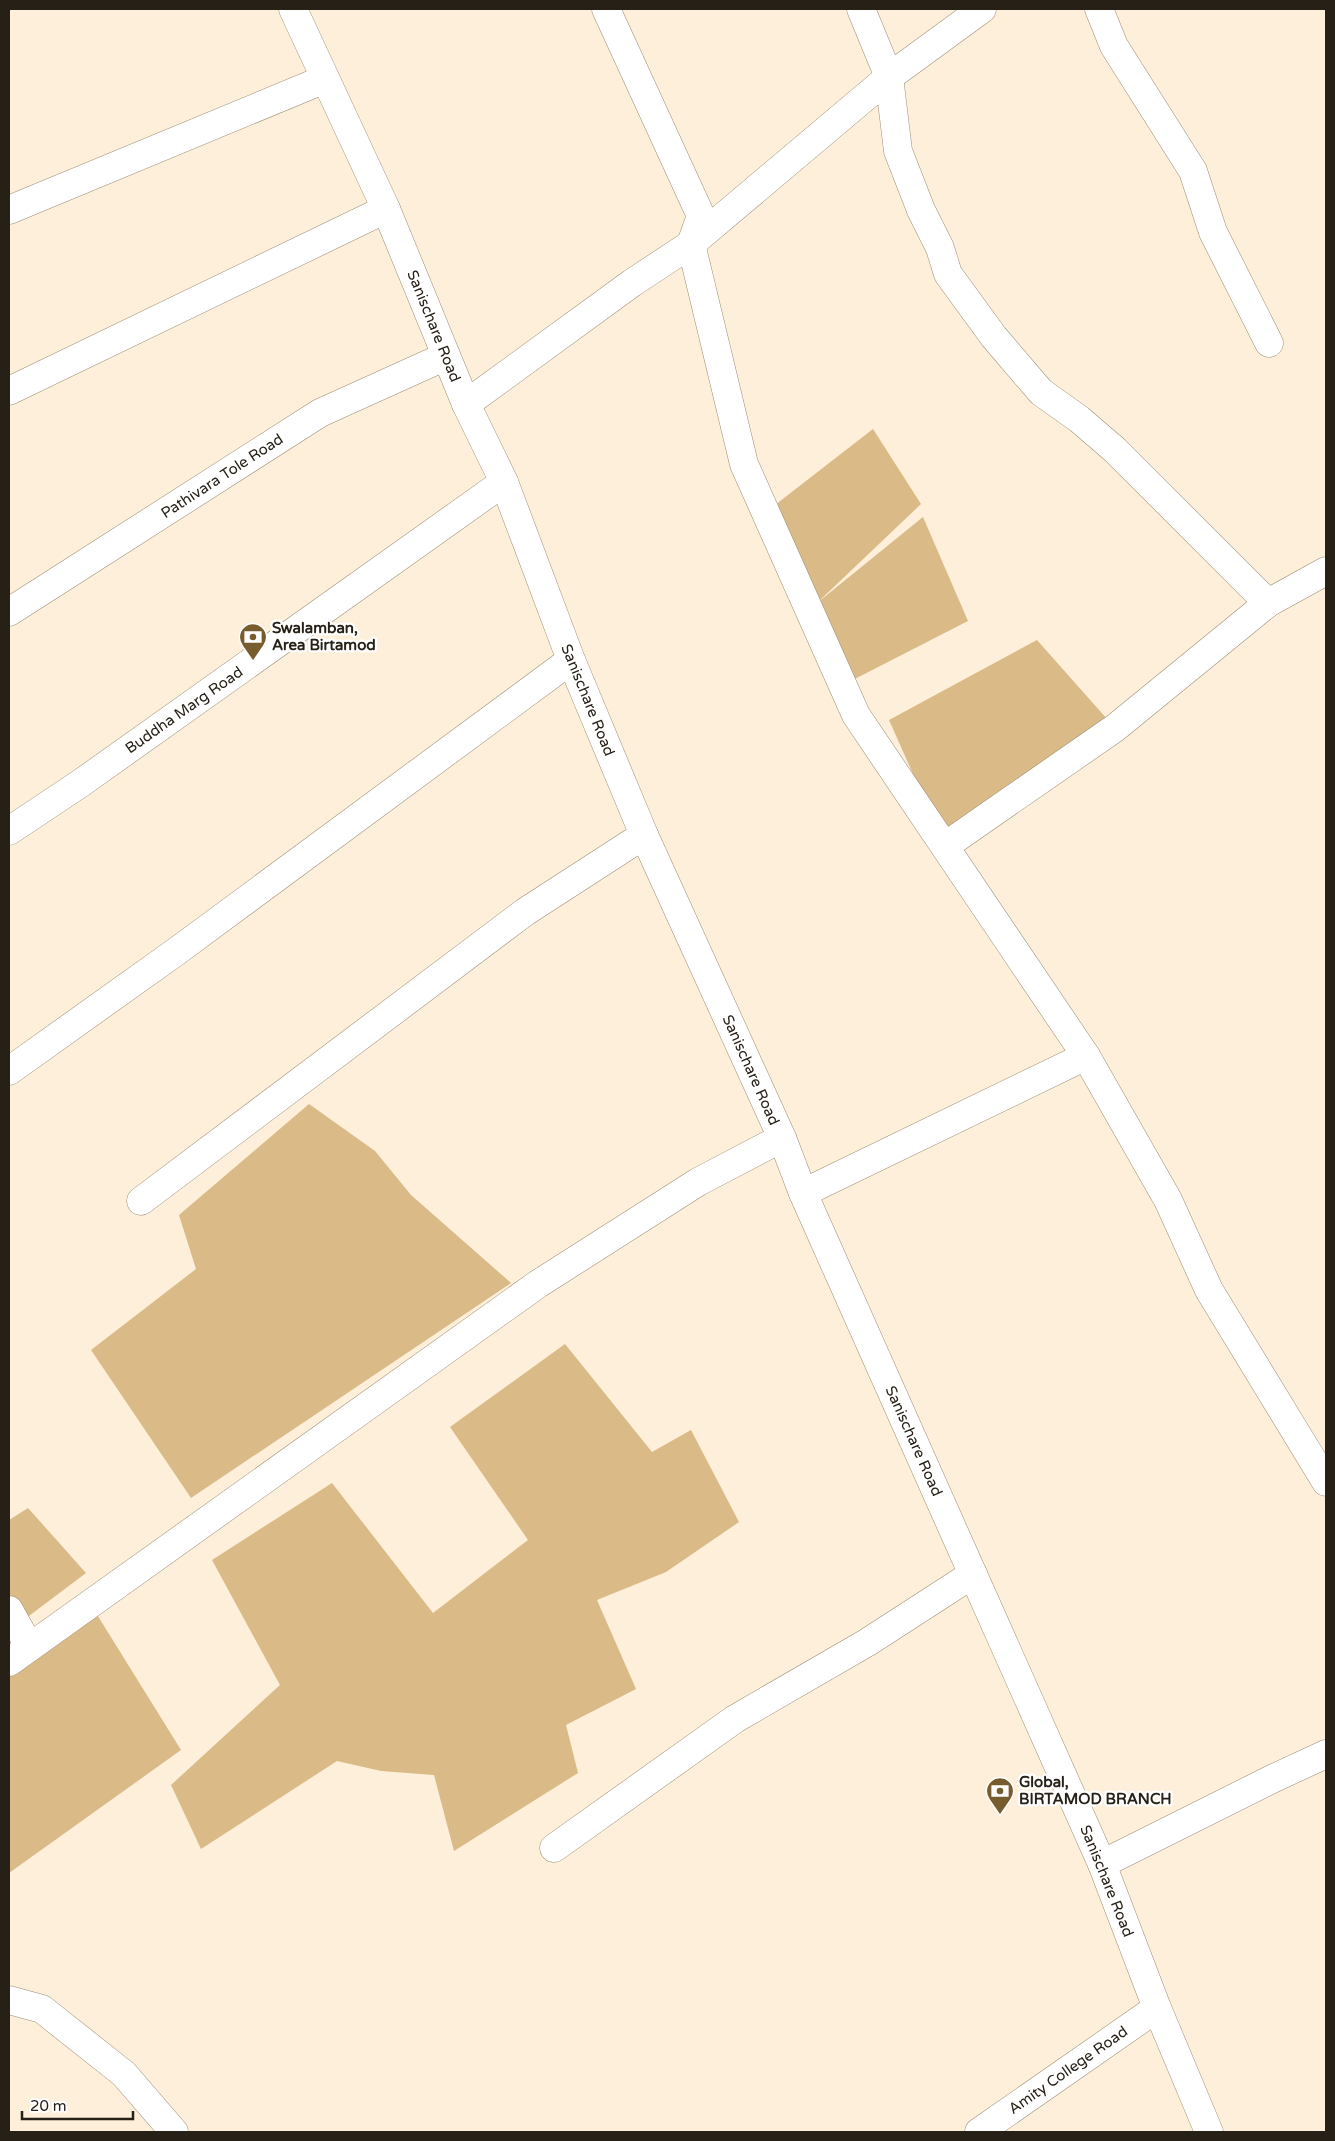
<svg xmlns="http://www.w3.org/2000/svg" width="1335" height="2141" font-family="'Varela Round',sans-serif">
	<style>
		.green { fill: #daba87 }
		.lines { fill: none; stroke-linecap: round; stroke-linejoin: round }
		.minor-casing { stroke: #9d8d75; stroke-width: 29 }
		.minor { stroke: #fff; stroke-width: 28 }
		.labels { text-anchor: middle; stroke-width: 4.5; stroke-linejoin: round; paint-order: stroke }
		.street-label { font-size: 15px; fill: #262016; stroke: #fff }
		.poi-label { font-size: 15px; font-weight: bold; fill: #262016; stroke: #fff; text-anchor: start }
	</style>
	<rect width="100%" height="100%" fill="#fdefda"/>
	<g class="green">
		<path d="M873 429 921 504 817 603 923 517 968 621 843 685 766 512Z"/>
		<path d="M1037 640 1115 728 945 846 889 720Z"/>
		<path d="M309 1104 375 1151 411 1195 511 1283 191 1498 91 1350 196 1269 179 1215Z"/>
		<path d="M565 1344 652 1452 691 1430 739 1522 666 1572 597 1600 636 1689 566 1725 578 1773 454 1851 434 1775 381 1771 337 1761 201 1849 171 1785 280 1685 212 1560 332 1483 433 1613 528 1540 450 1427Z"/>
		<path d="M28 1508 86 1573 9 1631V1520Z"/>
		<path d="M91 1605 181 1750 9 1873V1667Z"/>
	</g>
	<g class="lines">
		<g class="minor-casing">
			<g id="minor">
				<path d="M293 9 386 209 466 404 504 482 571 660 644 835 782 1138 803 1193 1102 1864 1157 2008 1209 2132"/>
				<path d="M606 9 701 216 691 244"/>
				<path d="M861 9 889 77 898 151 921 210 940 248 948 274 994 337 1041 392 1079 419 1115 450 1268 603"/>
				<path d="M1099 9 1114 46 1193 171 1213 232 1269 343"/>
				<path d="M9 210 325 79"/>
				<path d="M691 244 889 77 982 9"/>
				<path d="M9 391 386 209"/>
				<path d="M466 404 632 283 691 244 744 464 856 715 1086 1056 1168 1200 1209 1290 1326 1482"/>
				<path d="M9 612 320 413 446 356"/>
				<path d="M9 831 81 783 504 482"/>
				<path d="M945 846 1115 728 1268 603 1326 571"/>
				<path d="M9 1071 177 951 571 660"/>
				<path d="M803 1193 1086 1056"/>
				<path d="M141 1201 525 912 644 835"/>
				<path d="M9 1610 29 1646"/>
				<path d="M9 1662 538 1284 698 1182 782 1138"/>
				<path d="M554 1848 735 1719 868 1642 973 1574"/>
				<path d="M1102 1864 1272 1779 1326 1754"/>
				<path d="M9 2000 42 2009 124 2074 174 2132"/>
				<path d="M979 2132 1157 2008"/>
			</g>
		</g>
		<use href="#minor" class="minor"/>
	</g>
	<defs>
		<g id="bank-pin" transform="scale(1.4375)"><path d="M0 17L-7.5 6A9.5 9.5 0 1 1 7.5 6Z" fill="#775c2e" stroke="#fff"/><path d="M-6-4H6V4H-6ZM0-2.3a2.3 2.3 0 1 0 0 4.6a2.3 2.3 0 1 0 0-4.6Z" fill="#fff"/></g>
	</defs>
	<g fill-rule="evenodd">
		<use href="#bank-pin" x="253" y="637"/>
		<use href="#bank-pin" x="1000" y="1791"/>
	</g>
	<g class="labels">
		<g class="street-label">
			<text transform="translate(434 326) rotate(68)" y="5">Sanischare Road</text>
			<text transform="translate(222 476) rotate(-33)" y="5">Pathivara Tole Road</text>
			<text transform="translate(588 700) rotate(68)" y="5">Sanischare Road</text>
			<text transform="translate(184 710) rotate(-35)" y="5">Buddha Marg Road</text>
			<text transform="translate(751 1070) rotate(66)" y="5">Sanischare Road</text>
			<text transform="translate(914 1441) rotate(66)" y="5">Sanischare Road</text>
			<text transform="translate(1107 1881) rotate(68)" y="5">Sanischare Road</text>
			<text transform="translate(1068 2070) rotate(-35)" y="5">Amity College Road</text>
		</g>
		<g class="poi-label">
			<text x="272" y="633">Swalamban,<tspan x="272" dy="17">Area Birtamod</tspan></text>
			<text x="1019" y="1787">Global,<tspan x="1019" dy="17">BIRTAMOD BRANCH</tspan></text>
		</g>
	</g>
	<rect width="1335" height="2141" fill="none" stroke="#262016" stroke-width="20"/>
	<path d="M22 2111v8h111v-8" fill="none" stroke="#262016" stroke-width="2.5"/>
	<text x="30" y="2111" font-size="15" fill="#262016" stroke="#ffffff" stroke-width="4" paint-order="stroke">20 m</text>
</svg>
